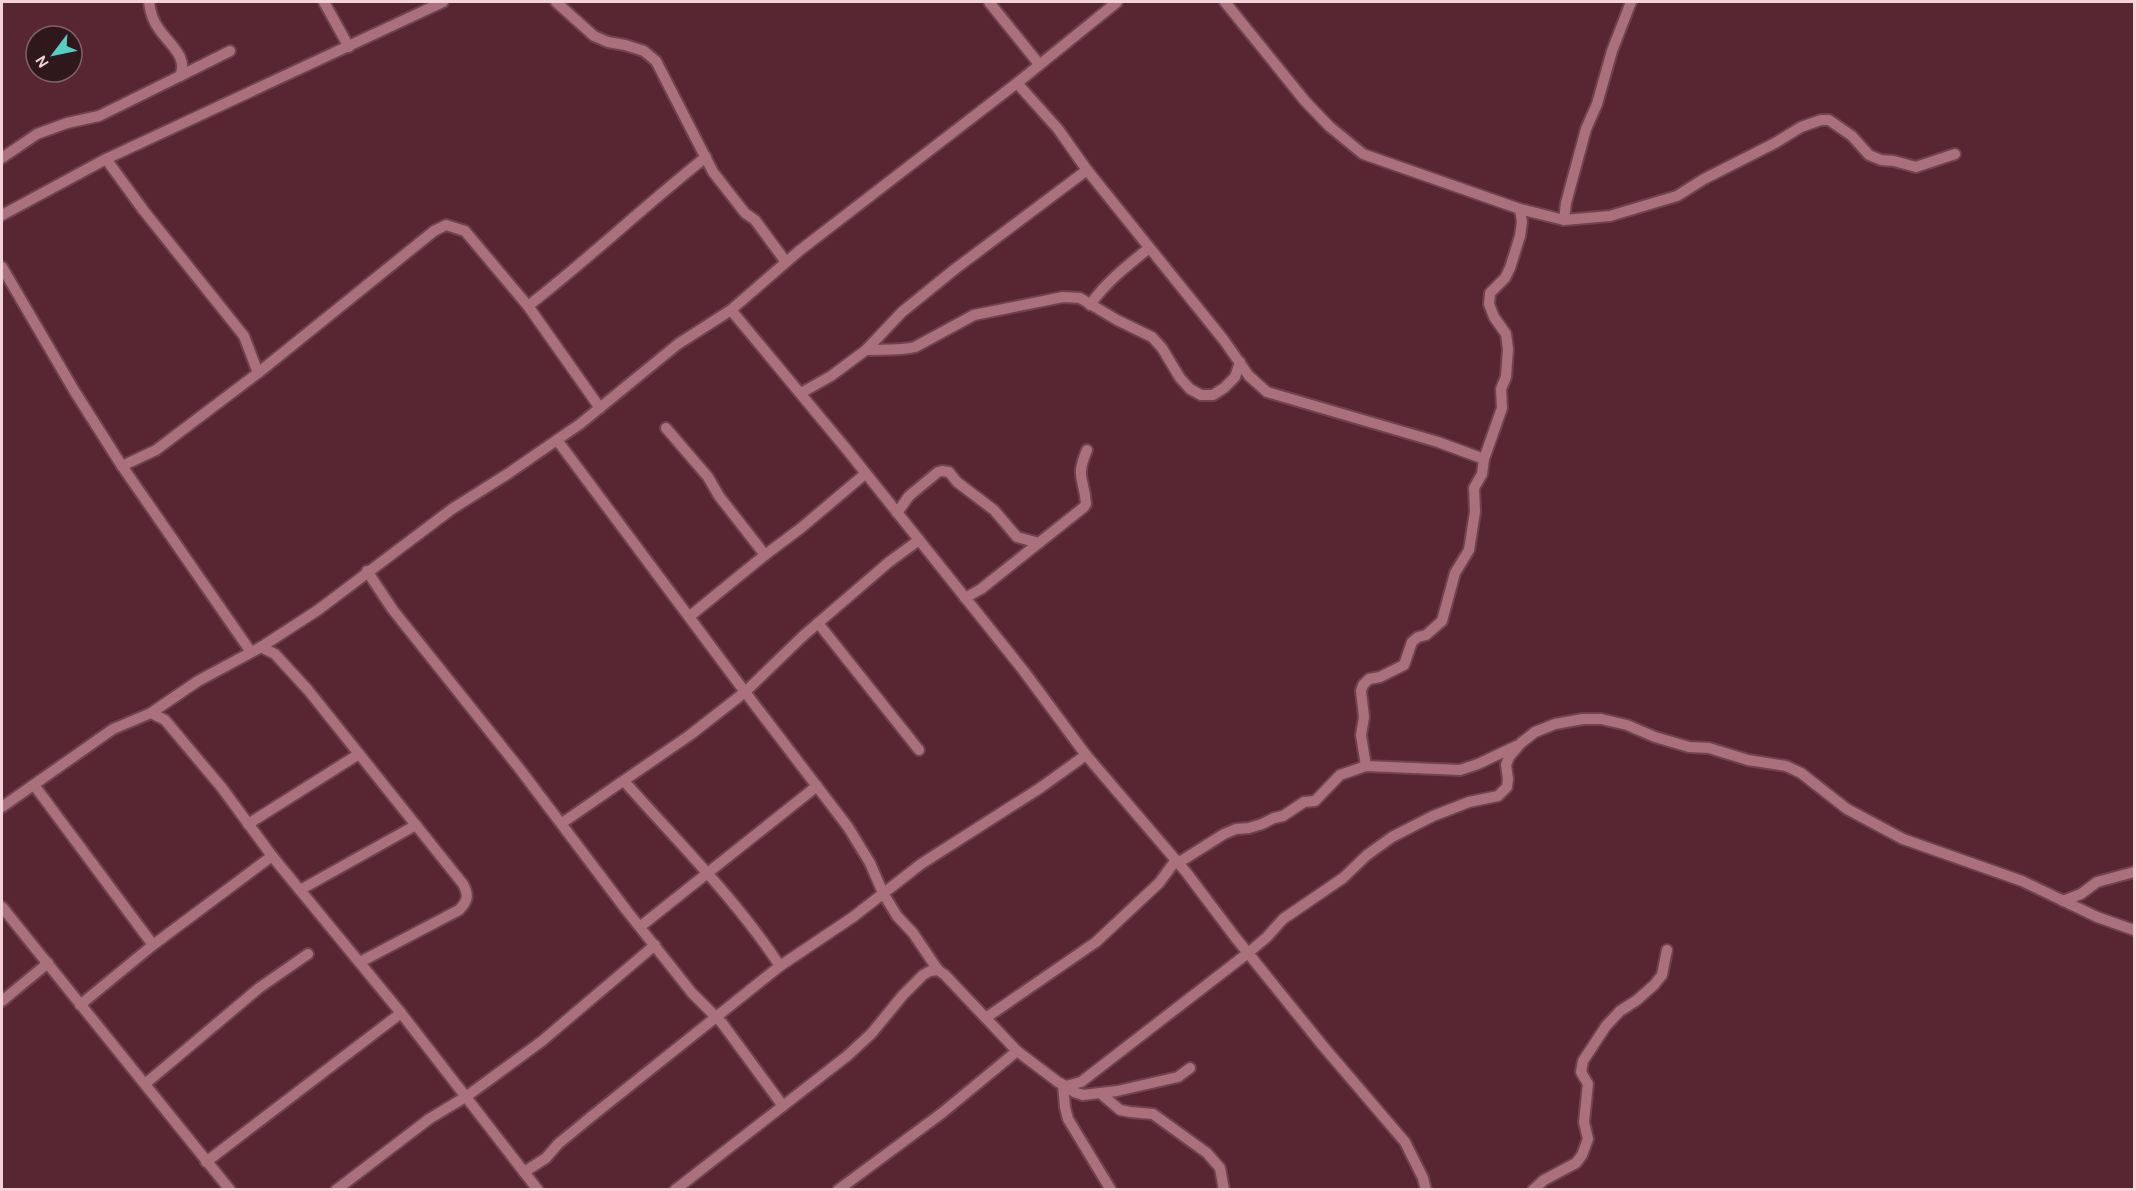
<svg xmlns="http://www.w3.org/2000/svg" width="2136" height="1191" font-family="Karla,sans-serif">
	<style>
		.lines { fill: none; stroke-linecap: round; stroke-linejoin: round }
		.street-casing { stroke: #6f434e; stroke-width: 14 }
		.street { stroke: #aa707b; stroke-width: 10 }
	</style>
	<rect width="100%" height="100%" fill="#572632"/>
	<g class="lines">
		<g class="street-casing">
			<g id="street">
				<path d="M324 2 349 47"/>
				<path d="M556 2 594 36 608 42 625 45 644 51 656 61 713 172 745 213 755 220 786 262"/>
				<path d="M989 2 1039 64"/>
				<path d="M1225 2 1305 101 1329 126 1363 154 1520 209 1564 220 1610 216 1677 196 1704 179 1775 143 1801 127 1821 120H1829L1852 136 1869 155 1881 160 1894 161 1916 167 1955 154"/>
				<path d="M180 76 230 51"/>
				<path d="M1017 83 1058 129 1087 170 1223 339 1249 376 1267 392 1438 442 1484 459"/>
				<path d="M2 158 37 134 67 123 99 116 180 76C189 57 168 43 159 29 153 21 150 11 149 2"/>
				<path d="M106 159 144 211 244 336 258 373"/>
				<path d="M2 215 106 159 443 2"/>
				<path d="M1564 220 1566 203 1586 129 1597 104 1612 51 1631 2"/>
				<path d="M2 267 75 392 122 466 251 652"/>
				<path d="M1090 305C1106 282 1128 265 1149 248"/>
				<path d="M528 306C589 259 645 205 706 157"/>
				<path d="M731 310 848 451 1023 670 1086 755 1186 872 1235 937 1323 1046 1405 1142 1423 1178 1426 1190"/>
				<path d="M866 350C882 349 900 351 915 347L974 315 1063 297 1080 298 1117 320 1152 337 1162 348 1180 378 1190 389 1201 395H1213L1224 388 1235 377 1240 362"/>
				<path d="M801 393 831 376 866 350 902 312 955 269 1087 170"/>
				<path d="M666 428 708 477 719 496 765 555"/>
				<path d="M557 440 745 692 848 827 870 863 883 893 897 916 913 933 938 970"/>
				<path d="M122 466 156 450 258 373 434 231 446 225 465 231 528 306 600 408"/>
				<path d="M897 513 909 496 938 472 942 471 949 472 957 482 994 510 1017 537 1039 543"/>
				<path d="M367 571 393 610 519 768 627 911 692 993 722 1023 783 1106"/>
				<path d="M965 598 981 589 1084 507 1086 504C1084 476 1075 479 1087 450"/>
				<path d="M690 616 765 555 801 528 865 474"/>
				<path d="M818 623 919 750"/>
				<path d="M261 647 275 654 308 690 463 884C469 895 468 901 459 910L360 962"/>
				<path d="M151 713 198 681 261 647 318 610 452 509 509 473 580 424 678 344 731 310 799 251 1017 83 1117 2"/>
				<path d="M1366 766 1361 735 1364 717 1361 691 1363 685 1369 679 1380 677 1404 665 1412 642 1418 637 1426 635 1442 621 1455 573 1469 550 1475 512 1474 488 1482 474 1484 459 1502 408 1501 389 1506 377 1508 349 1506 334 1494 317 1489 304 1490 293 1505 278 1510 268 1520 236 1522 222 1520 209"/>
				<path d="M624 781C677 841 736 899 780 966"/>
				<path d="M34 785 153 945"/>
				<path d="M2 807 113 729 151 713 165 720 222 788 272 856 401 1013 538 1190"/>
				<path d="M562 823 690 735 745 692 803 636 889 562 919 540"/>
				<path d="M248 824 359 754"/>
				<path d="M1178 863 1224 834 1236 829 1249 828 1262 824 1274 818 1283 816 1304 802 1315 801 1340 775 1366 766 1460 770 1478 764 1516 746"/>
				<path d="M300 890 416 825"/>
				<path d="M2063 901 2081 894 2097 882 2134 872"/>
				<path d="M2 907 230 1190"/>
				<path d="M641 926 817 786"/>
				<path d="M2 1001 48 963"/>
				<path d="M80 1005 153 945 272 856"/>
				<path d="M987 1017 1096 942 1159 883 1176 860"/>
				<path d="M145 1084 259 988 308 954"/>
				<path d="M1063 1085 1065 1107 1068 1119 1111 1190"/>
				<path d="M1066 1086 1074 1092 1083 1095 1117 1091 1178 1077 1190 1068"/>
				<path d="M1100 1093 1120 1110 1130 1112 1153 1114 1207 1153 1220 1168 1224 1190"/>
				<path d="M206 1162 401 1013"/>
				<path d="M524 1172 546 1158 558 1144 592 1116 780 966 853 917 921 864 1040 788 1086 755"/>
				<path d="M336 1190 429 1119 467 1096 542 1041 655 945"/>
				<path d="M675 1190 847 1056 871 1034 903 995 923 975 930 971 938 970 945 975 1017 1051 1058 1082 1066 1086 1081 1082 1248 953 1267 937 1283 919 1343 878 1367 855 1392 837 1433 816 1469 802 1498 796 1507 787 1508 779 1506 765 1509 757 1521 743 1535 732 1555 724 1583 719H1601L1627 725 1655 737 1689 747 1709 748 1748 760 1786 766 1801 773 1847 809 1903 839 2022 881 2097 917 2134 930"/>
				<path d="M838 1190 942 1113 1017 1051"/>
				<path d="M1533 1190 1544 1180 1576 1163 1582 1155 1588 1139 1584 1122 1588 1084 1581 1072 1583 1061 1606 1026 1620 1011 1637 1000 1654 985 1662 975 1667 950"/>
			</g>
		</g>
		<use href="#street" class="street"/>
	</g>
	<rect width="2136" height="1191" fill="none" stroke="#f3d3d8" stroke-width="6"/>
	<g transform="translate(54 54) rotate(238)"><circle r="28" fill="#2e181c" stroke="#7d6367" stroke-width="1.5"/>
	<path d="M0-4.5L10 22L0 15L-10 22Z" fill="#56cec3"/>
	<text y="-9" font-size="16" font-weight="bold" text-anchor="middle" fill="#f3d3d8">N</text>
	</g>
</svg>
